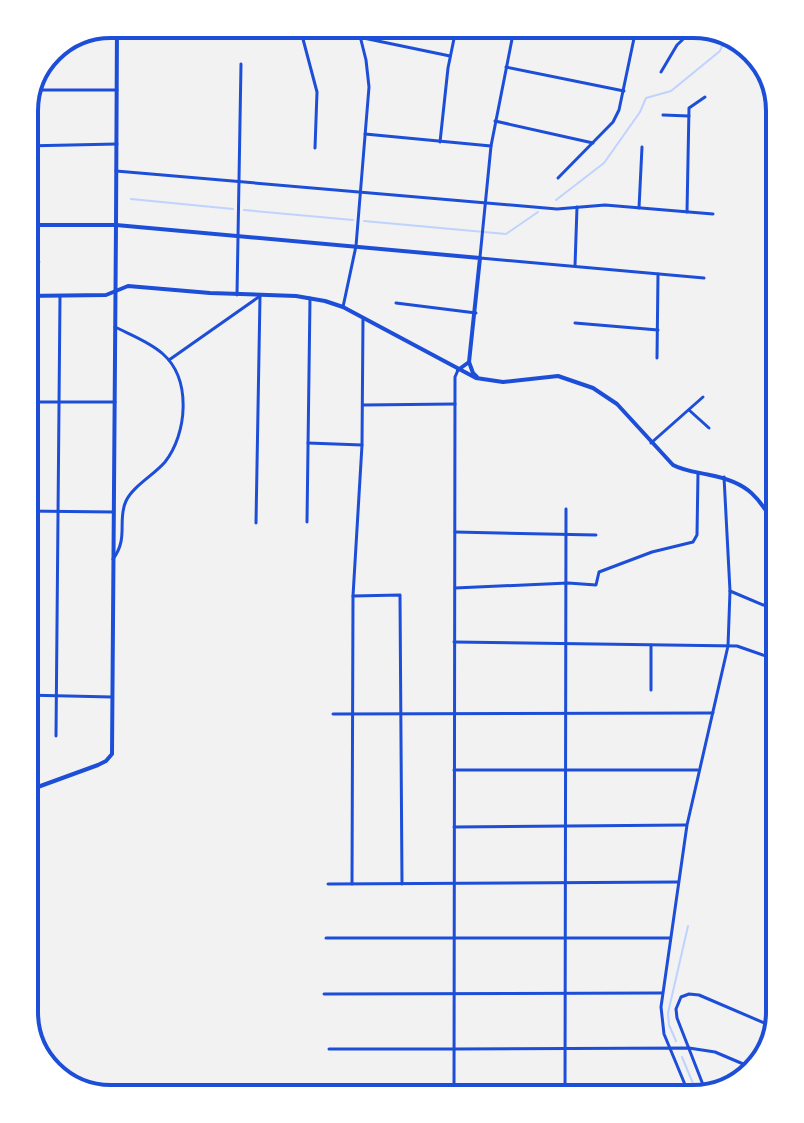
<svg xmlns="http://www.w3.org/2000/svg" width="804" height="1123" font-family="'Fira Sans',sans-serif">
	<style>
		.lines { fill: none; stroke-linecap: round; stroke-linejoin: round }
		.stream { stroke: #bfd3fe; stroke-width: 2 }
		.minor { stroke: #1d4ed8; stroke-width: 3 }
		.tertiary { stroke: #1d4ed8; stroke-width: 3 }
		.secondary { stroke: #1d4ed8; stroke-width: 4 }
		.primary { stroke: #1d4ed8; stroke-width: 4 }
		.rim { fill: none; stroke: #1d4ed8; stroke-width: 4 }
	</style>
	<rect width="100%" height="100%" fill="#f2f2f2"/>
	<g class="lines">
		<g class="stream">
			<path d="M131 199 233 209"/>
			<path d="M556 200 604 163 640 112 646 98 671 91 720 51 727 33"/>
			<path d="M244 210 353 220"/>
			<path d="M364 221 506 234 538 212"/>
			<path d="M24 262H40"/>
			<path d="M676 1041 669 1025 668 1013 688 926"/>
			<path d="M682 1057 699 1098"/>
		</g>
		<g class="minor">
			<path d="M296 24 450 56"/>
			<path d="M299 24 317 92 315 148"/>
			<path d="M573 24 634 37"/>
			<path d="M506 67 624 91"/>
			<path d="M661 72 677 45 699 24"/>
			<path d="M31 90H117"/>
			<path d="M663 115 689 116"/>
			<path d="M495 121 593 143"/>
			<path d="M365 134 491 146"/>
			<path d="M440 142 448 68 457 24"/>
			<path d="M24 146 117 144"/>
			<path d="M116 171 557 209 605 205 713 214"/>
			<path d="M558 178 613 122 619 110 637 24"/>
			<path d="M639 208 642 147"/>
			<path d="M687 212 689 108 705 97"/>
			<path d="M480 258 704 278"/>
			<path d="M575 266 577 207"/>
			<path d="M237 295 241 64"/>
			<path d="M396 303 476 313"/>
			<path d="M343 307 356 246 369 87 366 60 357 24"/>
			<path d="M575 323 658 330"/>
			<path d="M657 358 658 274"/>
			<path d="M169 360 260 296"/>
			<path d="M24 402H115"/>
			<path d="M363 405 455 404"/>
			<path d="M689 410 709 428"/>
			<path d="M308 443 362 445"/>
			<path d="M651 443 703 397"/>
			<path d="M24 511 114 512"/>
			<path d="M307 522 310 298"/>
			<path d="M256 523 260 296"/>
			<path d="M455 532 596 535"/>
			<path d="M113 559C129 538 117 520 126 501 133 486 154 475 165 462 187 434 192 380 163 354 150 342 131 335 115 327"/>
			<path d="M455 588 568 583 596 585 599 572 652 552 693 542 697 535 698 473"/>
			<path d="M730 591 780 612"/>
			<path d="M353 596 400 595 402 884"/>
			<path d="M454 642 737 646 780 661"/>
			<path d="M651 645V690"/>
			<path d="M24 695 112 697"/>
			<path d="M333 714 713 713"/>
			<path d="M56 736 60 296"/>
			<path d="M454 770H698"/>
			<path d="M454 827 686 825"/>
			<path d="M328 884 678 882"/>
			<path d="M352 884 353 596 362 445 363 318"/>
			<path d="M326 938H670"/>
			<path d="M324 994 662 993"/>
			<path d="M329 1049H454"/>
			<path d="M707 1095 677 1018 676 1009 681 997 689 994 699 995 776 1028"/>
			<path d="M565 1099 566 509"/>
			<path d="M691 1099 664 1034 661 1007 687 825 728 646 730 591 724 477"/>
		</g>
		<g class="tertiary">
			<path d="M480 257 491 146 515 24"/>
			<path d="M454 1049 689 1048 715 1052 755 1069"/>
			<path d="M454 1099 455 377 458 370"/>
		</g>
		<g class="secondary">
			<path d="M24 225H116L480 258 469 362 458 370"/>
			<path d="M24 296 106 295 128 286 210 293 296 296 325 301 343 307 476 378 503 382 558 376 593 388 617 404 673 465C684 471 697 472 710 475 752 483 760 500 780 534"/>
			<path d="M469 362 473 373 477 377"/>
			<path d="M24 792 98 765 106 761 112 754 116 225"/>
		</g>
		<path class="primary" d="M116 225 117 24"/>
	</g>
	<path d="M0 0H804V1123H0ZM111 38H693A73 73 0 0 1 766 111V1012A73 73 0 0 1 693 1085H111A73 73 0 0 1 38 1012V111A73 73 0 0 1 111 38Z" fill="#fff" fill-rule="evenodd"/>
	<path class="rim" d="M111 38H693A73 73 0 0 1 766 111V1012A73 73 0 0 1 693 1085H111A73 73 0 0 1 38 1012V111A73 73 0 0 1 111 38Z"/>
</svg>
